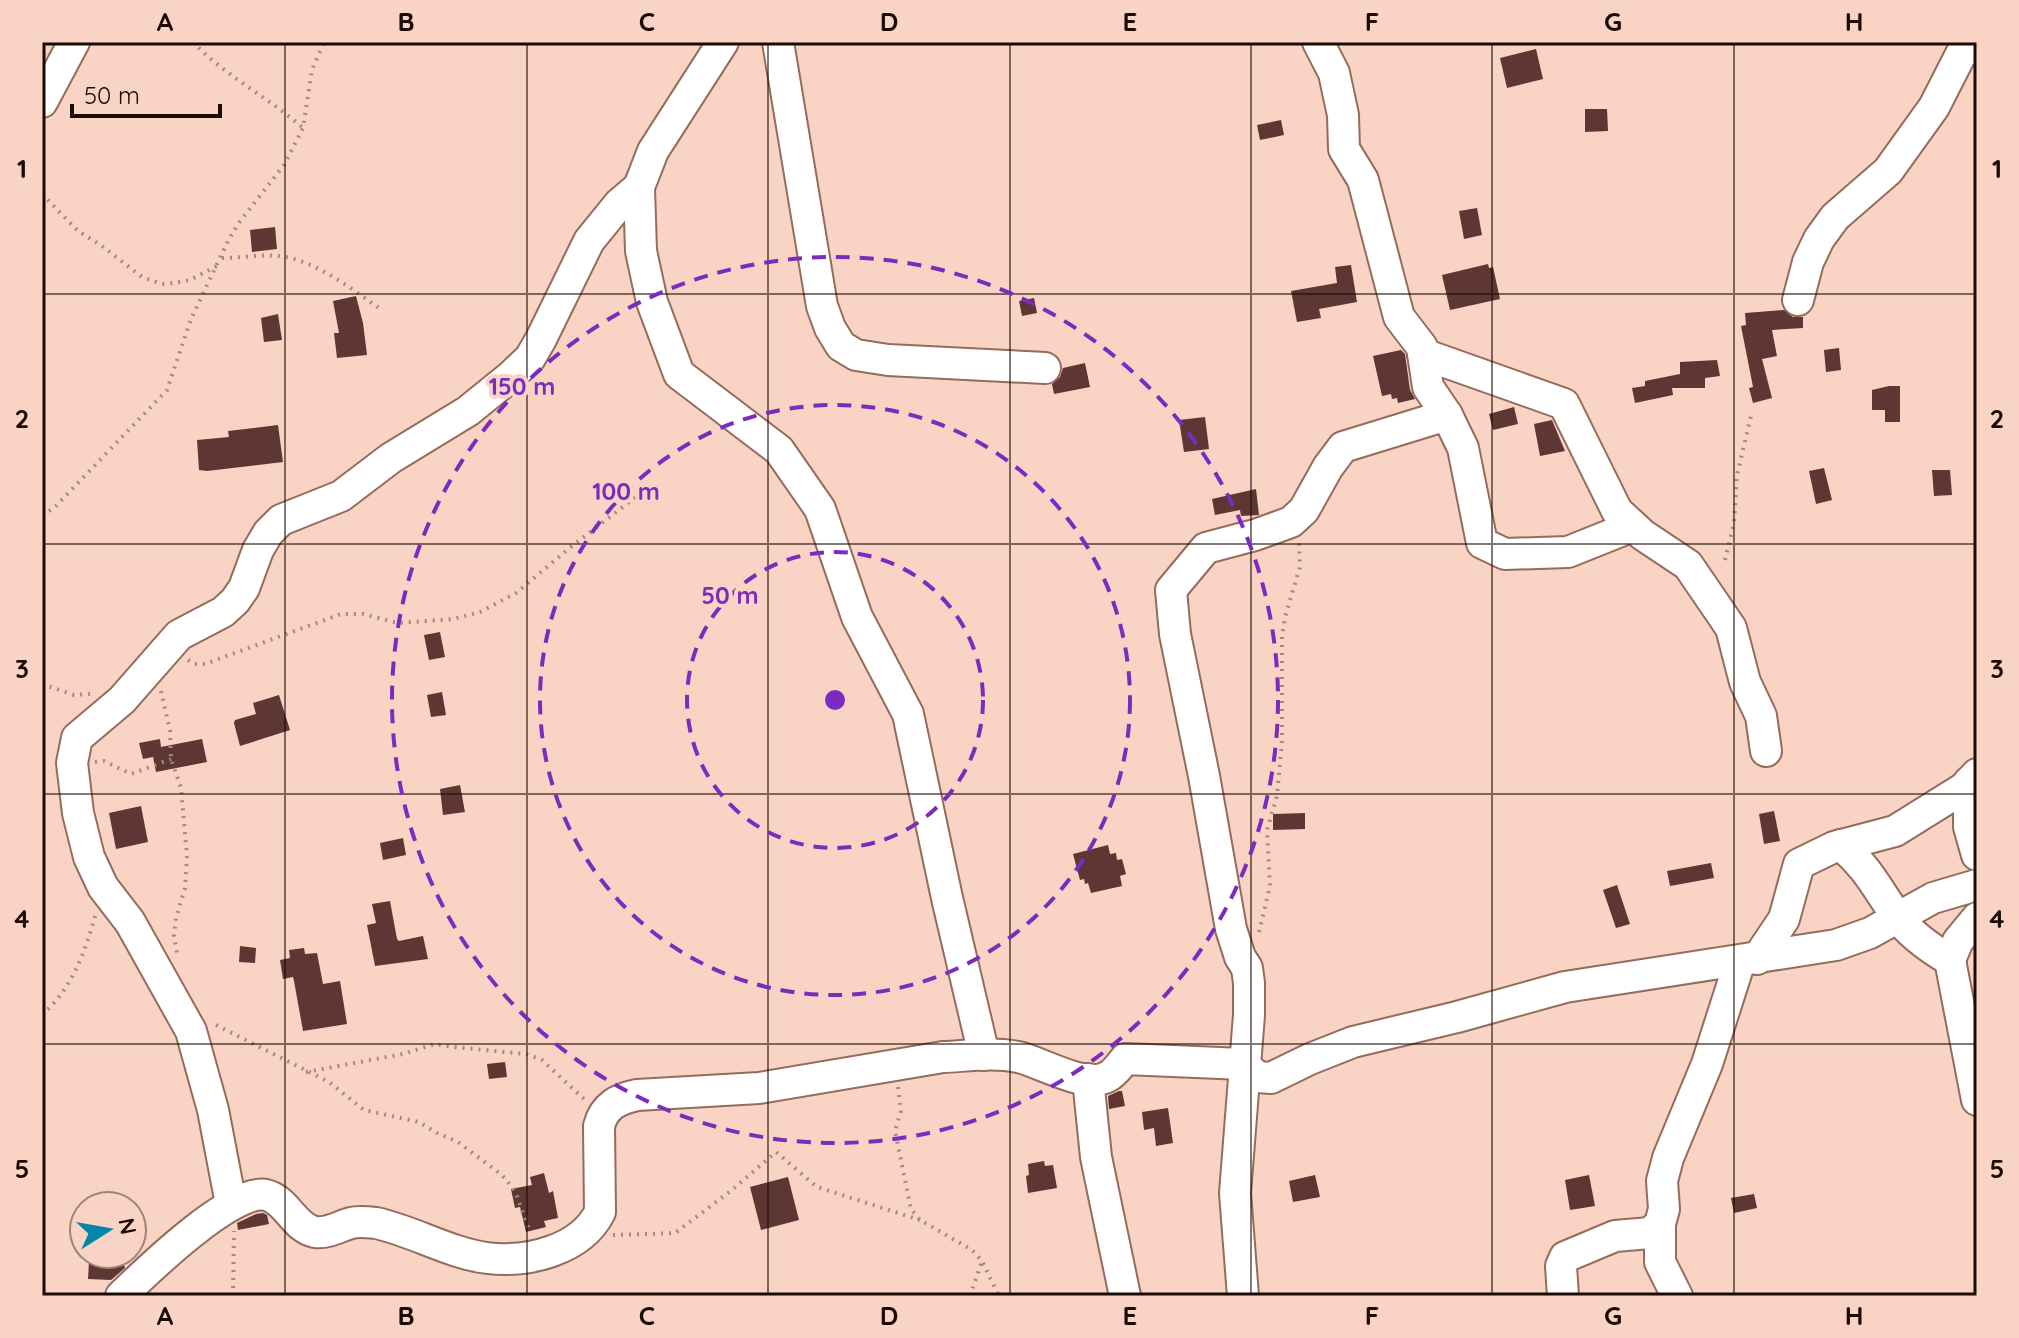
<svg xmlns="http://www.w3.org/2000/svg" width="2019" height="1338" font-family="Quicksand,sans-serif">
	<style>
		.building { fill: #5e3633 }
		.lines { fill: none; stroke-linecap: round; stroke-linejoin: round }
		.minor-casing { stroke: #956c5b; stroke-width: 34 }
		.path { stroke: #a6897d; stroke-width: 4; stroke-dasharray: 2 6; stroke-linecap: butt }
		.minor { stroke: #fff; stroke-width: 30 }
		.grid { fill: none; stroke: #1a0b05; stroke-width: 2; stroke-opacity: 0.55 }
		.ring { fill: none; stroke: #7b2cbf; stroke-width: 4; stroke-dasharray: 14 10 }
		.centre { fill: #7b2cbf; stroke: #f9d3c4; stroke-width: 4 }
		.ring-label { font-size: 24px; text-anchor: middle; font-weight: bold; fill: #7b2cbf; stroke: #f9d3c4; stroke-width: 8; stroke-linejoin: round; paint-order: stroke }
		.neatline { fill: none; stroke: #1a0b05; stroke-width: 3 }
		.grid-label { font-size: 26px; text-anchor: middle; font-weight: bold; fill: #1a0b05 }
	</style>
	<rect width="100%" height="100%" fill="#f9d3c4"/>
	<g class="building">
		<path d="M1536 49 1543 79 1507 88 1500 58Z"/>
		<path d="M1585 109H1607L1608 131 1585 132Z"/>
		<path d="M1281 120 1284 135 1260 140 1257 125Z"/>
		<path d="M1477 208 1482 235 1464 239 1459 211Z"/>
		<path d="M275 227 277 249 252 252 250 230Z"/>
		<path d="M1488 264 1489 268 1493 267 1500 299 1450 310 1442 275Z"/>
		<path d="M1351 265 1357 302 1319 309 1321 318 1297 322 1291 291 1337 283 1335 267Z"/>
		<path d="M356 296 363 323 367 355 337 358 334 333H339L333 301Z"/>
		<path d="M1034 298 1037 313 1022 316 1019 301Z"/>
		<path d="M1784 310 1793 317H1803V328L1772 330 1777 356 1762 359 1772 398 1753 403 1749 388 1753 387 1741 326 1746 325 1745 313Z"/>
		<path d="M278 314 282 340 264 342 261 318Z"/>
		<path d="M1839 348 1841 370 1826 372 1824 350Z"/>
		<path d="M1401 350 1405 354 1410 390 1415 399 1398 403 1397 398 1392 399 1391 394 1382 396 1373 356Z"/>
		<path d="M1717 360 1720 376 1705 378V388H1672L1673 395 1635 403 1632 388 1645 386V381L1680 374V362Z"/>
		<path d="M1085 363 1090 387 1054 394 1052 384 1060 377 1063 368Z"/>
		<path d="M1889 386H1900V422H1885V410H1872V390Z"/>
		<path d="M1514 407 1518 424 1493 430 1489 414Z"/>
		<path d="M1205 417 1209 449 1184 452 1179 420Z"/>
		<path d="M1552 420 1565 451 1540 456 1534 424Z"/>
		<path d="M278 425 283 462 207 471 199 470 197 440 229 437 228 431Z"/>
		<path d="M1824 468 1832 500 1816 504 1809 471Z"/>
		<path d="M1932 470H1950L1952 495 1934 496Z"/>
		<path d="M1256 489 1259 515 1241 516 1240 510 1215 515 1212 499Z"/>
		<path d="M440 632 445 657 429 660 424 635Z"/>
		<path d="M442 692 446 715 431 717 427 695Z"/>
		<path d="M279 695 290 730 240 746 234 723 235 720 256 714 253 703Z"/>
		<path d="M160 739 161 747 202 739 207 762 156 772 153 757 143 759 139 743Z"/>
		<path d="M460 785 465 812 443 815 440 789Z"/>
		<path d="M141 806 148 842 116 849 109 813Z"/>
		<path d="M1774 811 1780 841 1764 844 1759 814Z"/>
		<path d="M1305 813V829L1273 830V814Z"/>
		<path d="M403 838 406 855 383 860 380 843Z"/>
		<path d="M1108 845 1110 854 1116 853 1117 860 1122 859 1126 874 1120 876 1122 886 1091 893 1088 883 1085 884 1084 879 1080 880 1073 854Z"/>
		<path d="M1711 863 1714 878 1670 886 1667 871Z"/>
		<path d="M1617 885 1630 924 1616 928 1603 890Z"/>
		<path d="M390 901 397 939 399 941 423 936 428 959 375 966 367 925 376 923 372 904Z"/>
		<path d="M240 946 256 948 255 963 239 962Z"/>
		<path d="M304 948 305 954 317 953 323 984 340 981 347 1024 303 1031 294 981 293 977 283 979 280 960 290 958 289 950Z"/>
		<path d="M505 1062 507 1077 489 1079 487 1064Z"/>
		<path d="M1119 1091H1122L1125 1106 1109 1109 1108 1096Z"/>
		<path d="M1168 1108 1173 1143 1156 1146 1154 1128 1144 1130 1142 1112Z"/>
		<path d="M1044 1161 1045 1166 1053 1165 1057 1188 1028 1193 1026 1176 1029 1175 1028 1164Z"/>
		<path d="M544 1173 549 1193 553 1191 558 1218 544 1221 546 1227 526 1232 520 1207 515 1208 511 1189 532 1185 530 1177Z"/>
		<path d="M1315 1175 1320 1197 1293 1202 1289 1181Z"/>
		<path d="M1589 1175 1595 1206 1570 1210 1565 1180Z"/>
		<path d="M788 1177 799 1220 761 1230 750 1187Z"/>
		<path d="M1754 1194 1757 1208 1734 1213 1731 1198Z"/>
		<path d="M263 1213 267 1215 269 1224 238 1230 237 1223 256 1214Z"/>
		<path d="M89 1262 124 1265 125 1268 111 1280 88 1279Z"/>
	</g>
	<g class="lines">
		<g class="minor-casing">
			<g id="minor">
				<path d="M723 42 653 151 639 187 641 251 652 302 679 374 779 450 820 509 857 617 908 714 947 898 984 1055"/>
				<path d="M778 42 822 306 830 328 841 346 856 355 888 360 1045 368"/>
				<path d="M42 102 74 42"/>
				<path d="M1798 300 1808 262 1819 239 1835 217 1888 171 1934 107 1961 54 1977 43"/>
				<path d="M1423 354 1564 404 1617 511 1643 535 1688 565 1731 628 1745 682 1761 716 1766 751"/>
				<path d="M1447 415 1463 448 1482 543 1505 554 1568 552 1633 526"/>
				<path d="M1969 782V827L1977 855"/>
				<path d="M1841 845C1868 868 1876 887 1896 915 1909 933 1931 949 1950 960L1977 1100"/>
				<path d="M1757 959 1784 919 1799 864 1834 847 1895 831 1964 788 1977 774"/>
				<path d="M1950 960 1958 941 1977 918"/>
				<path d="M1088 1079 1096 1157 1125 1296"/>
				<path d="M231 1204 213 1110 191 1031 130 922 103 887 89 857 78 813 72 763 77 738 122 700 179 635 223 612 235 601 244 588 258 550 268 533 281 520 341 496 391 458 468 411 510 377 530 358 541 339 589 241 619 204 639 187"/>
				<path d="M1660 1224V1262L1677 1296"/>
				<path d="M121 1296C146 1272 232 1188 266 1195 287 1200 294 1228 315 1232 327 1234 340 1226 351 1223 359 1221 367 1222 376 1223 413 1231 449 1253 487 1258 528 1263 581 1250 600 1212L599 1126C604 1106 618 1099 637 1095L759 1088 943 1057C967 1056 993 1052 1018 1057 1041 1062 1084 1089 1107 1077 1114 1074 1120 1065 1125 1059L1243 1064 1258 1077 1271 1078 1310 1059 1353 1042 1457 1017 1565 987 1836 945 1870 933 1933 898 1977 885"/>
				<path d="M1243 1296 1235 1193 1249 1015V983L1247 968 1240 957 1231 929 1204 776 1175 634 1171 590 1206 548 1255 535 1291 522 1304 510 1328 467 1343 447 1447 415 1428 387 1422 347 1399 317 1363 180 1344 149 1343 115 1334 73 1318 42"/>
				<path d="M1563 1296 1561 1266 1565 1257 1615 1236 1650 1233 1660 1224 1664 1209 1662 1181 1668 1158 1707 1064 1740 961"/>
			</g>
		</g>
		<g class="path">
			<path d="M193 42C225 76 268 97 303 128"/>
			<path d="M42 194 78 231 102 246 142 277 162 284 174 283 190 280 219 265"/>
			<path d="M222 258C241 258 260 254 279 256 315 260 350 288 379 308"/>
			<path d="M42 515 54 508 167 390 191 319 228 241 238 224 284 165 303 128 312 70 324 42"/>
			<path d="M1725 560 1734 523 1737 475 1751 416"/>
			<path d="M188 660 194 664H205L341 614H363L398 623 453 619 480 612 516 593 572 546 649 487"/>
			<path d="M42 684 74 695 90 694"/>
			<path d="M161 691 170 731 171 759 181 788 187 856 185 888 176 918 174 936 177 953"/>
			<path d="M95 762 104 761 131 774 171 759"/>
			<path d="M1259 932 1270 886 1267 830 1277 796 1282 741V636L1285 617 1300 567 1299 543"/>
			<path d="M42 1015C72 988 85 953 95 916"/>
			<path d="M216 1025 329 1082 364 1110 419 1122 437 1133 458 1142 502 1175 515 1191 530 1232"/>
			<path d="M306 1072 403 1054 435 1044 454 1047 526 1054 542 1060 584 1099"/>
			<path d="M898 1087 901 1111 895 1131 911 1209 920 1220 972 1250 982 1261 999 1296"/>
			<path d="M613 1235 675 1233 732 1190 776 1152 817 1187 920 1220"/>
			<path d="M233 1296 234 1231"/>
			<path d="M970 1296 982 1261"/>
		</g>
		<use href="#minor" class="minor"/>
	</g>
	<path class="grid" d="M285 42V1296M527 42V1296M768 42V1296M1010 42V1296M1251 42V1296M1492 42V1296M1734 42V1296M42 294H1977M42 544H1977M42 794H1977M42 1044H1977"/>
	<g class="ring">
		<circle cx="835" cy="700" r="148"/>
		<circle cx="835" cy="700" r="295"/>
		<circle cx="835" cy="700" r="443"/>
	</g>
	<circle cx="835" cy="700" r="12" class="centre"/>
	<g class="ring-label">
		<text x="522" y="395">150 m</text>
		<text x="626" y="500">100 m</text>
		<text x="730" y="604">50 m</text>
	</g>
	<rect width="2019" height="1338" fill="none" stroke="#f9d3c4" stroke-width="88"/>
	<g transform="translate(108 1230) rotate(79)"><circle r="38" fill="#f9d3c4" stroke="#a08378" stroke-width="2"/>
	<path d="M0-6L14 30L0 20L-14 30Z" fill="#0287a9"/>
	<text y="-12" font-size="22" font-weight="bold" text-anchor="middle" fill="#1a0b05">N</text>
	</g>
	<path d="M72 104v12h148v-12" fill="none" stroke="#1a0b05" stroke-width="4"/>
	<text x="84" y="104" font-size="24" fill="#1a0b05" stroke="#f9d3c4" stroke-width="6" paint-order="stroke">50 m</text>
	<rect x="44" y="44" width="1931" height="1250" class="neatline"/>
	<g class="grid-label">
		<text x="165" y="31">A</text>
		<text x="406" y="31">B</text>
		<text x="647" y="31">C</text>
		<text x="889" y="31">D</text>
		<text x="1130" y="31">E</text>
		<text x="1372" y="31">F</text>
		<text x="1613" y="31">G</text>
		<text x="1854" y="31">H</text>
		<text x="22" y="178">1</text>
		<text x="1997" y="178">1</text>
		<text x="22" y="428">2</text>
		<text x="1997" y="428">2</text>
		<text x="22" y="678">3</text>
		<text x="1997" y="678">3</text>
		<text x="22" y="928">4</text>
		<text x="1997" y="928">4</text>
		<text x="22" y="1178">5</text>
		<text x="1997" y="1178">5</text>
		<text x="165" y="1325">A</text>
		<text x="406" y="1325">B</text>
		<text x="647" y="1325">C</text>
		<text x="889" y="1325">D</text>
		<text x="1130" y="1325">E</text>
		<text x="1372" y="1325">F</text>
		<text x="1613" y="1325">G</text>
		<text x="1854" y="1325">H</text>
	</g>
</svg>
